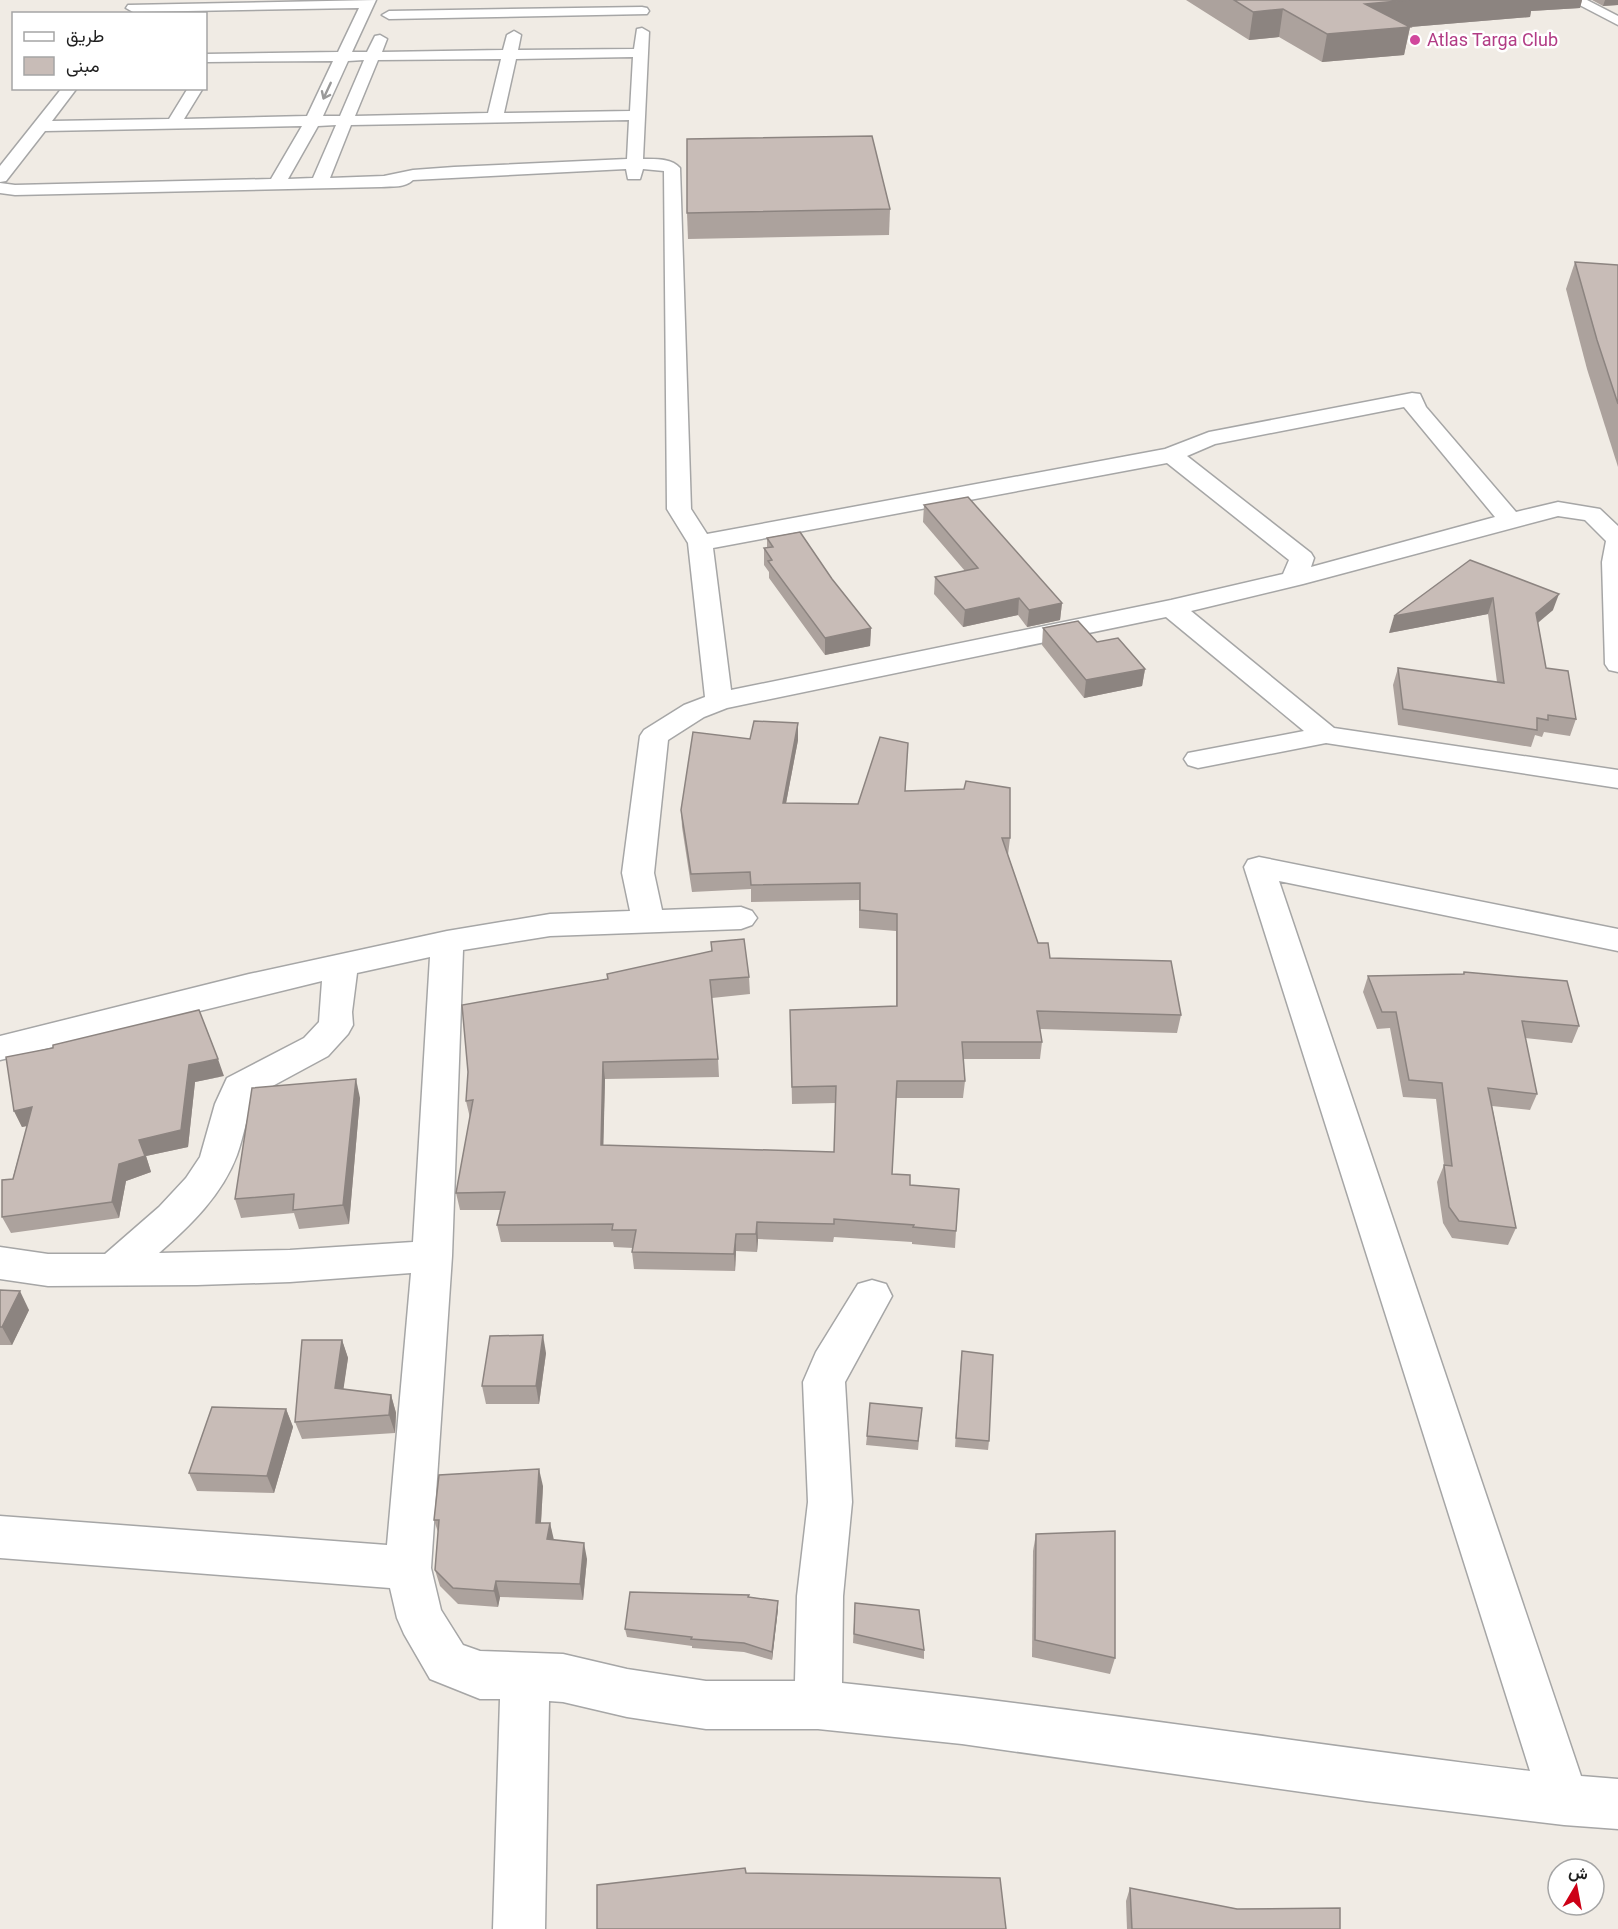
<svg xmlns="http://www.w3.org/2000/svg" width="1618" height="1929" font-family="Roboto,Vazirmatn,sans-serif">
	<style>
		.lines { fill: none; stroke-linecap: round; stroke-linejoin: round }
		.minor-casing { stroke: #a6a6a6; stroke-width: 3 }
		.minor { fill: #fff; fill-rule: evenodd }
		.wall { fill: #aca29d }
		.shaded-wall { fill: #8c8480 }
		.building { fill: #c8bcb7; stroke: #8c8480; stroke-width: 1.5 }
		.oneway { stroke: #9a9a9a }
		.hotel-dot { fill: #d1479c; stroke: #fff; stroke-width: 2 }
		.labels { text-anchor: middle; stroke-width: 5; stroke-linejoin: round; paint-order: stroke }
		.far-hotel-label { font-size: 18px; fill: #b23c85; stroke: #fff; text-anchor: start }
	</style>
	<rect width="100%" height="100%" fill="#f0ebe4"/>
	<g class="lines">
		<g class="minor-casing">
			<g id="minor">
				<path d="M376 0 352 52H367L375 36 380 35 387 39 382 52 503 50 507 35 514 31 521 35 518 50 634 49 637 29 642 28 649 32 643 159C656 159 671 158 680 168L691 509 707 534 1165 449 1209 432 1412 393 1420 394 1426 407 1516 512 1558 502 1600 509 1618 526V672L1609 670 1605 664 1602 562 1606 541 1585 520 1558 516 1303 584 1191 611 1334 728 1618 770V788L1326 743 1198 768 1188 765 1184 759 1188 753 1304 731 1166 617 727 708 704 717 668 740 654 873 662 910 741 907 752 911 757 918 752 925 741 929 550 936 463 950 452 1256 431 1568 441 1610 463 1645 480 1651 563 1654 627 1669 706 1681H795L797 1596 808 1502 803 1382 816 1352 858 1284 872 1280 886 1284 892 1296 845 1382 852 1502 843 1596 842 1683C1072 1707 1300 1743 1530 1771L1244 867 1248 860 1259 857 1618 929V951L1279 881 1581 1776 1618 1779V1829L1564 1825 1366 1801 962 1744 818 1729H706L627 1717 563 1702 549 1701 545 1929H493L500 1699H480L430 1679 404 1634 397 1618 390 1588 0 1558V1516L387 1545 411 1273 290 1282 197 1285 48 1286 0 1279V1247L48 1254H105L159 1207 186 1178 200 1157 215 1104 227 1078 304 1038 319 1022 322 981 0 1060V1036L249 974 447 931 550 914 630 911 622 873 640 736 644 730 684 705 705 697 688 543 667 509 664 171 643 169 640 179H628L626 169 413 180C405 188 393 186 381 187L15 195 0 193V183L15 185 271 179 302 126 45 131 6 181 0 182V166L62 88H77L52 121 169 119 188 88H203L184 119 307 116 333 61 206 62V54L338 52 359 8 133 12 126 8 128 5ZM633 57 630 111 504 113 516 59ZM501 59 488 113 355 116 378 60ZM364 60 340 116H323L348 61ZM629 120 627 159 454 167 413 170 384 176 330 178 351 125ZM336 125 313 178 288 179 318 126ZM1404 407 1495 517 1311 567 1314 558 1311 553 1187 456 1215 444ZM1167 463 1289 560 1283 574 1171 600 731 690 713 548ZM430 957 413 1242 290 1250 159 1253C191 1225 222 1195 237 1155 244 1135 247 1115 254 1096L328 1056 348 1034 353 1025 352 1012 357 973Z"/>
				<path d="M1570 0H1587L1618 16V25Z"/>
				<path d="M642 7 647 8 649 11 647 14 389 19 382 15 389 11Z"/>
			</g>
		</g>
		<use href="#minor" class="minor"/>
	</g>
	<g class="wall">
		<path d="M1186 0H1582L1580 8 1531 11 1530 17 1410 27 1404 55 1322 62 1279 37 1249 40Z"/>
		<path d="M1592 0H1618V5L1603 6Z"/>
		<path d="M890 209 889 235 688 239 687 213Z"/>
		<path d="M1575 262 1618 265V467L1587 369 1566 289Z"/>
		<path d="M924 505 1062 603 1060 620 1027 627 1018 615 963 627 934 594 935 577 965 571 923 522Z"/>
		<path d="M767 538 832 579 871 628 870 646 825 655 769 578V572L764 565V548H767Z"/>
		<path d="M1470 560 1553 610 1538 623 1546 668 1576 719 1570 736 1544 732 1542 737 1535 735 1531 747 1398 725 1393 685 1398 668 1497 682 1488 614 1389 633Z"/>
		<path d="M1043 628 1097 642 1145 669 1142 686 1084 698 1042 645Z"/>
		<path d="M798 723V740L786 803 858 804 905 791 1010 838 1008 855 1038 943 1050 958 1181 1015 1177 1033 1040 1029 1042 1042 1040 1059H963L965 1081 963 1098H896L892 1174 910 1185 956 1231 955 1248 912 1244V1242L834 1237 833 1242 758 1239 757 1252 736 1251 735 1271 634 1269 632 1252 633 1248 614 1247 613 1242H501L497 1225 501 1210H460L456 1193 470 1118 466 1101 608 979 711 951V942L749 977 750 994 712 998 718 1059 719 1077 605 1079 603 1145 834 1152 836 1103 792 1104 790 1010 896 1006V931L859 928V900L751 902V889L692 892 682 827 681 810 750 739Z"/>
		<path d="M1464 972 1579 1026 1572 1043 1525 1038 1537 1094 1530 1110 1492 1106 1516 1228 1508 1245 1452 1238 1443 1223 1437 1182 1444 1165 1436 1099 1403 1097 1390 1028 1377 1029 1363 992 1368 976 1463 974Z"/>
		<path d="M224 1076 195 1082 188 1147 146 1156 151 1172 126 1181 119 1218 11 1233 2 1217 27 1126 22 1127 14 1111Z"/>
		<path d="M360 1098 349 1224 299 1229 294 1213 241 1218 235 1199Z"/>
		<path d="M0 1290 29 1310 12 1345H0Z"/>
		<path d="M342 1340 348 1358 343 1389 391 1395 396 1413 395 1433 302 1439 295 1422Z"/>
		<path d="M546 1353 539 1404H486L482 1386Z"/>
		<path d="M961 1360 989 1441 988 1450 955 1447Z"/>
		<path d="M922 1408 918 1450 866 1445 867 1436Z"/>
		<path d="M286 1409 293 1427 274 1493 197 1491 189 1473Z"/>
		<path d="M543 1486 541 1523H550L553 1539 587 1559 583 1600 500 1597 498 1607 458 1604 440 1586 435 1570 438 1532 434 1520Z"/>
		<path d="M1036 1534 1115 1658 1110 1674 1032 1657 1033 1551Z"/>
		<path d="M749 1597 778 1601V1609L772 1660 744 1652 692 1648V1646L627 1637 625 1629Z"/>
		<path d="M855 1603 924 1650V1659L853 1643Z"/>
		<path d="M1130 1888 1340 1929H1127L1126 1901Z"/>
	</g>
	<g class="shaded-wall">
		<path d="M1409 0H1582L1580 8 1531 11 1530 17 1410 27 1404 55 1322 62 1327 34 1365 4Z"/>
		<path d="M1605 0H1618V5L1603 6Z"/>
		<path d="M1283 9 1279 37 1249 40 1253 12Z"/>
		<path d="M1559 594 1553 610 1530 629 1536 613Z"/>
		<path d="M1019 598 1018 615 963 627 965 610Z"/>
		<path d="M1493 598 1488 614 1389 633 1394 616Z"/>
		<path d="M1062 603 1060 620 1027 627 1029 610Z"/>
		<path d="M871 628 870 646 825 655V638Z"/>
		<path d="M1145 669 1142 686 1084 698 1086 680Z"/>
		<path d="M798 723V740L783 819V803Z"/>
		<path d="M218 1059 224 1076 195 1082 188 1147 146 1156 151 1172 126 1181 119 1218 112 1202 119 1164 139 1140 189 1065Z"/>
		<path d="M603 1062 605 1079 603 1162 601 1145Z"/>
		<path d="M356 1079 360 1098 349 1224 343 1205Z"/>
		<path d="M32 1107 40 1123 22 1127 14 1111Z"/>
		<path d="M757 1222 758 1239 757 1252 756 1234Z"/>
		<path d="M736 1234V1251L735 1271 734 1254Z"/>
		<path d="M20 1291 29 1310 12 1345 2 1327Z"/>
		<path d="M543 1335 546 1353 539 1404 536 1386Z"/>
		<path d="M342 1340 348 1358 341 1406 335 1388Z"/>
		<path d="M391 1395 396 1413 395 1433 389 1415Z"/>
		<path d="M286 1409 293 1427 274 1493 267 1476Z"/>
		<path d="M539 1469 543 1486 540 1539 536 1523Z"/>
		<path d="M550 1523 554 1540 547 1539Z"/>
		<path d="M584 1543 587 1559 583 1600 580 1584Z"/>
		<path d="M496 1581 500 1597 498 1607 494 1591Z"/>
		<path d="M778 1601V1609L772 1660V1652Z"/>
	</g>
	<g class="building">
		<path d="M1234 0H1409L1365 4 1410 27 1327 34 1283 9 1253 12Z"/>
		<path d="M872 136 890 209 687 213V139Z"/>
		<path d="M1575 262 1618 265V404L1597 340Z"/>
		<path d="M968 497 1062 603 1029 610 1019 598 965 610 935 577 978 568 924 505Z"/>
		<path d="M800 532 832 579 871 628 825 638 768 561 772 560 764 548 773 547 767 538Z"/>
		<path d="M1470 560 1559 594 1536 613 1546 668 1568 671 1576 719 1548 715V720L1537 718V730L1403 709 1398 668 1504 683 1493 598 1394 616Z"/>
		<path d="M1078 621 1097 642 1118 638 1145 669 1086 680 1043 628Z"/>
		<path d="M754 721 798 723 783 803 858 804 880 737 908 743 905 791 964 789 966 781 1010 788V838H1002L1038 943H1048L1050 958 1171 961 1181 1015 1037 1011 1042 1042H962L965 1081H897L892 1174 910 1175V1185L959 1189 956 1231 913 1227 914 1225 834 1219V1224L757 1222 756 1234H736L734 1254 632 1252 636 1230H612L613 1224 497 1225 505 1192 456 1193 473 1100 466 1101 468 1072 462 1005 608 979 607 974 712 951 711 942 744 939 749 977 710 980 718 1059 603 1062 601 1145 834 1152 836 1086 792 1087 790 1010 897 1006V914L860 910V883L751 885 750 872 691 874 681 810 693 732 750 739Z"/>
		<path d="M1464 972 1567 981 1579 1026 1522 1021 1537 1094 1488 1088 1516 1228 1459 1221 1449 1207 1444 1165 1452 1166 1442 1083 1409 1080 1396 1012H1382L1368 976 1464 974Z"/>
		<path d="M199 1010 218 1059 189 1065 181 1130 139 1140 145 1156 119 1164 112 1202 2 1217V1180L13 1179 32 1107 14 1111 6 1057 53 1048V1045Z"/>
		<path d="M356 1079 343 1205 293 1210 294 1194 235 1199 252 1088Z"/>
		<path d="M0 1290 20 1291 2 1327H0Z"/>
		<path d="M543 1335 536 1386H482L490 1336Z"/>
		<path d="M302 1340H342L335 1388 391 1395 389 1415 295 1422Z"/>
		<path d="M962 1351 993 1355 989 1441 956 1438Z"/>
		<path d="M870 1403 922 1408 918 1441 867 1436Z"/>
		<path d="M212 1407 286 1409 267 1476 189 1473Z"/>
		<path d="M539 1469 536 1523H550L547 1539 584 1543 580 1584 496 1581 494 1591 453 1588 435 1570 439 1520H434L439 1475Z"/>
		<path d="M1115 1531V1658L1035 1640 1036 1534Z"/>
		<path d="M630 1592 749 1595 748 1597 778 1601 772 1652 744 1643 691 1639 692 1637 625 1629Z"/>
		<path d="M855 1603 919 1610 924 1650 854 1634Z"/>
		<path d="M745 1868 746 1873 1000 1878 1006 1929H597V1885Z"/>
		<path d="M1130 1888 1237 1909 1340 1908V1929H1132Z"/>
	</g>
	<defs><path id="oneway-shaft" d="M-6 0H5M1.5-3L5.5 0L1.5 3" fill="none" stroke-width="1.6" stroke-linecap="round" stroke-linejoin="round" transform="scale(1.5)"/></defs>
	<use class="oneway" href="#oneway-shaft" transform="translate(327 91) rotate(115)"/>
	<circle class="hotel-dot" cx="1415" cy="40" r="6"/>
	<g class="labels">
		<g class="far-hotel-label">
			<text x="1427" y="46">Atlas Targa Club</text>
		</g>
	</g>
	<rect x="12" y="12" width="195" height="78" fill="#ffffff" stroke="#a5a5a5" stroke-width="1.5"/>
	<rect x="24" y="32" width="30" height="9" fill="#ffffff" stroke="#a5a5a5" stroke-width="1.5"/>
	<text x="66" y="42" font-size="18" fill="#1f1f1f">طريق</text>
	<rect x="24" y="57" width="30" height="18" fill="#c8bcb7" stroke="#a5a5a5" stroke-width="1.5"/>
	<text x="66" y="72" font-size="18" fill="#1f1f1f">مبنى</text>
	<g transform="translate(1576 1887) rotate(10)"><circle r="28" fill="#ffffff" stroke="#a5a5a5" stroke-width="1.5"/>
	<path d="M0-4.5L10 22L0 15L-10 22Z" fill="#cd0016"/>
	<text y="-9" font-size="16" font-weight="bold" text-anchor="middle" fill="#1f1f1f">ش</text>
	</g>
</svg>
